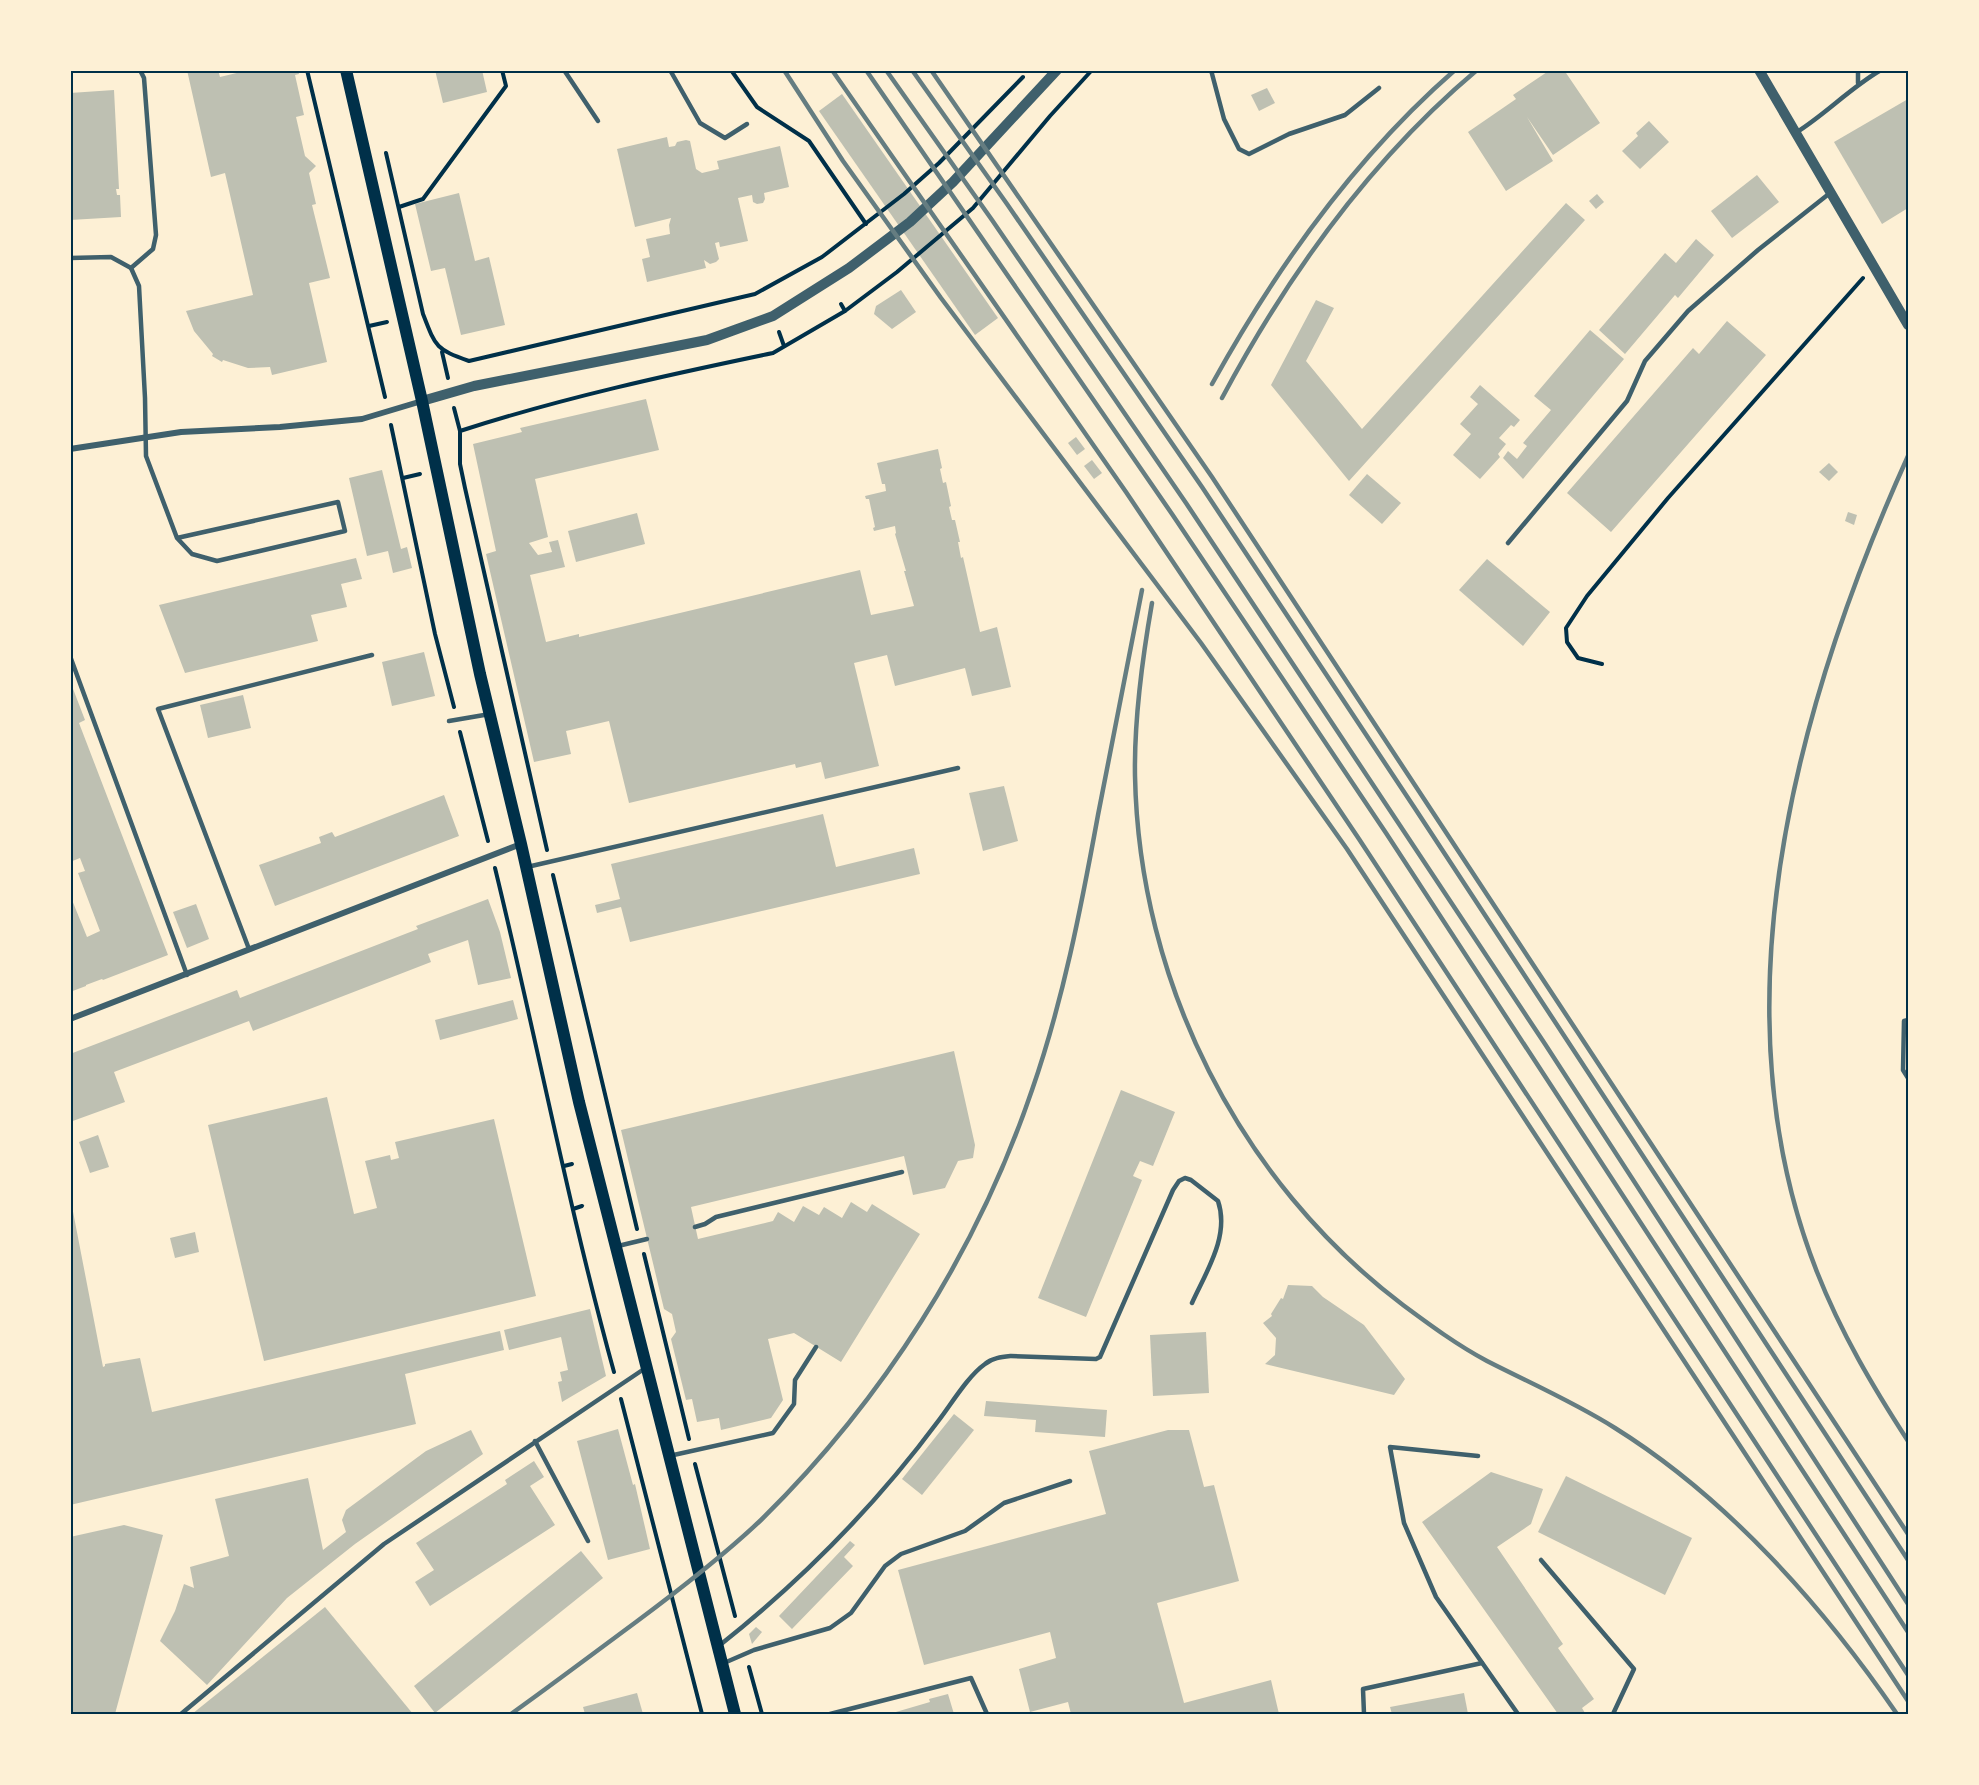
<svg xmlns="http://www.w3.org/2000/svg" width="1979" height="1785" font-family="'Nunito Sans',sans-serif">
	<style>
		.building { fill: #bec0b2 }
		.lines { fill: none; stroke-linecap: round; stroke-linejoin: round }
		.path { stroke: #003049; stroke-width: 4 }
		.service { stroke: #3f606c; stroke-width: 4.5 }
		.minor { stroke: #3f606c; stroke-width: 6 }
		.tertiary { stroke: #3f606c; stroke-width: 10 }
		.secondary { stroke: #003049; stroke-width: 12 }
		.rail { stroke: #657d81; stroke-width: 4.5 }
		.neatline { fill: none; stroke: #003049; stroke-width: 2 }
	</style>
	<rect width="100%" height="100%" fill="#fdf0d5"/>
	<g class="building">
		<path d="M187 70H218L220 77 249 70H298L299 74 295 75 304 115 296 117 305 156 316 166 309 173 316 204 312 205 330 278 309 283 327 362 272 375 270 367 248 368 223 360 222 362 212 356 213 354 194 331 186 311 253 295 225 173 211 177Z"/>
		<path d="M435 70H482L487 92 443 103Z"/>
		<path d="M1550 70H1564L1600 123 1553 155 1527 117 1553 161 1506 191 1468 132 1516 99 1513 95Z"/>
		<path d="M1267 88 1275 103 1259 111 1251 95Z"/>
		<path d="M114 90 119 189H116L117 195H120L121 217 70 220V93Z"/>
		<path d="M842 94 998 318 975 335 819 111Z"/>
		<path d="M1908 99V208L1882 224 1834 142Z"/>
		<path d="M1649 121 1669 142 1640 169 1622 151 1638 136 1636 133Z"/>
		<path d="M667 137 669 147 675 146 677 142 686 140 690 141 696 169 702 173 719 169 717 161 780 146 789 187 764 193 765 199 763 203 757 204 753 202 752 195 738 198 748 241 720 247 719 242 715 243 719 259 716 262 710 264 704 260 706 268 647 282 642 259 650 257 646 239 670 234 669 225 671 218 635 227 617 149Z"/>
		<path d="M1757 175 1779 202 1732 238 1711 211Z"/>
		<path d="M459 193 475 261 489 257 505 325 461 335 445 268 431 271 415 204Z"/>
		<path d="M1597 194 1604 202 1596 209 1589 201Z"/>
		<path d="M1566 203 1585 220 1349 481 1271 385 1316 300 1334 308 1306 361 1362 429Z"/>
		<path d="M1696 239 1714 255 1678 298 1675 295 1625 354 1599 330 1665 253 1676 263Z"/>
		<path d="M901 290 916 312 892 329 874 314 876 306Z"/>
		<path d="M1727 321 1766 355 1611 532 1567 493 1693 348 1699 354Z"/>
		<path d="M1590 330 1624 359 1523 479 1503 458 1508 451 1517 459 1527 446 1523 443 1551 410 1534 396Z"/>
		<path d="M1480 385 1520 420 1514 427 1511 425 1499 438 1506 444 1498 454 1500 457 1480 479 1453 455 1471 434 1460 424 1478 404 1470 397Z"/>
		<path d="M646 399 659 450 535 479 548 537 529 543 538 555 552 552 549 542 558 540 565 567 530 575 546 642 579 634V637L860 570 871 615 914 606 904 571H906L895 534 896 533 895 526 874 531 873 528 875 527 869 499H866L865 496 886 491 885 484H882L877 463 938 449 942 468 940 469 943 483 946 482 951 506 949 507 952 520H955L960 542H958L961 558 963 557 980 632 997 627 1011 687 972 696 965 668 895 686 887 655 854 663 879 766 825 779 821 762 796 768 795 764 629 803 609 721 566 731 571 754 534 762 486 554 496 551 473 444 522 432 520 428Z"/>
		<path d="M1076 437 1085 449 1077 455 1068 443Z"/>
		<path d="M1092 460 1102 473 1094 479 1084 466Z"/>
		<path d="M1829 463 1838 472 1829 481 1819 472Z"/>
		<path d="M382 470 401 549 407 547 412 568 393 573 388 551 367 556 349 478Z"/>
		<path d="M1367 474 1401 503 1382 524 1349 495Z"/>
		<path d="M1848 512 1857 515 1854 525 1845 521Z"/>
		<path d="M637 513 645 544 576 562 568 531Z"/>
		<path d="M356 558 362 579 341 584 347 607 311 615 318 641 185 673 159 605Z"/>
		<path d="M1487 559 1550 612 1523 646 1459 590Z"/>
		<path d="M424 652 435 696 392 706 382 662Z"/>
		<path d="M70 681 85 720 79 723 168 955 103 980 102 979 86 985V986L70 992V895L87 937 100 931 78 873 85 871 80 858 70 862Z"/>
		<path d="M243 695 251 728 208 738 200 705Z"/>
		<path d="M1004 786 1018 841 983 851 969 793Z"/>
		<path d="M444 795 459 836 275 906 259 865 321 843 319 837 332 832 335 837Z"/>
		<path d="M823 814 836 867 914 848 920 874 630 942 621 907 597 913 595 905 620 899 611 864Z"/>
		<path d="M488 899 500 932 511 978 478 985 468 940 428 954 431 962 253 1031 249 1021 114 1072 125 1102 70 1122V1054L237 990 240 998 418 929 416 926Z"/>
		<path d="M196 904 209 939 187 948 173 912Z"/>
		<path d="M513 1000 518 1019 440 1040 435 1020Z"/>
		<path d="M954 1051 975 1145 973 1158 958 1161 945 1188 913 1195 904 1156 691 1207 698 1239 773 1221 778 1212 794 1222 803 1206 819 1215 824 1207 842 1218 851 1202 867 1212 872 1204 920 1234 841 1362 794 1333 768 1339 783 1400 771 1418 721 1430 719 1418 697 1422 692 1399 686 1400 671 1339 676 1332 672 1314 664 1309 621 1130Z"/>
		<path d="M1121 1090 1175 1112 1153 1166 1140 1161 1133 1176 1142 1180 1086 1317 1038 1298Z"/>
		<path d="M327 1097 354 1214 377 1208 365 1161 390 1155 391 1160 399 1158 395 1142 494 1119 536 1296 264 1361 208 1125Z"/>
		<path d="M98 1135 109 1167 90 1173 79 1142Z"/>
		<path d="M70 1196 103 1367 105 1366V1364L140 1358 152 1412 500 1331 504 1350 405 1374 416 1424 70 1505Z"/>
		<path d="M195 1232 199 1252 175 1258 170 1238Z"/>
		<path d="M1288 1285 1312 1286 1323 1297 1364 1325 1405 1379 1394 1395 1265 1364 1275 1355 1276 1338 1263 1323 1272 1316 1271 1314 1281 1298 1283 1299Z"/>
		<path d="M590 1309 606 1376 562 1402 558 1382 562 1381 560 1372 568 1370 561 1337 509 1350 504 1330Z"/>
		<path d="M1206 1332 1209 1393 1153 1396 1150 1335Z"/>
		<path d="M986 1401 1107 1410 1105 1437 1035 1432 1036 1420 984 1416Z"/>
		<path d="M954 1414 974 1430 922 1495 902 1479Z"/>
		<path d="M618 1429 633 1485 635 1484 650 1549 608 1560 577 1441Z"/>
		<path d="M471 1430 483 1454 355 1544 287 1598 207 1685 160 1641 175 1611 184 1584 194 1588 190 1567 229 1556 215 1499 308 1478 323 1550 346 1532 342 1520 346 1510 426 1451Z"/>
		<path d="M1168 1430H1189L1204 1487 1214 1485 1239 1581 1157 1603 1184 1703 1271 1680 1279 1714H1071L1068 1702 1030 1712 1019 1669 1056 1658 1050 1632 924 1665 898 1570 1106 1514 1089 1451Z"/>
		<path d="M534 1461 544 1477 530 1486 555 1525 430 1606 415 1582 434 1570 416 1543 507 1484 505 1480Z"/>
		<path d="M1491 1472 1543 1489 1531 1524 1497 1547 1563 1644 1558 1648 1594 1699 1582 1708 1585 1713 1584 1714H1558L1422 1522Z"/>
		<path d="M1566 1476 1692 1538 1665 1595 1538 1532Z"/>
		<path d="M124 1525 163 1535 115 1714H70V1537Z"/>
		<path d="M850 1541 855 1545 844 1557 853 1566 792 1629 779 1616Z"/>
		<path d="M581 1551 603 1578 435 1713 414 1686Z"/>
		<path d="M325 1607 413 1714H192Z"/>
		<path d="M756 1627 762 1632 752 1644 749 1634Z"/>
		<path d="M637 1693 643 1714H585L583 1707Z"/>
		<path d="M1464 1693 1468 1714H1392L1390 1707Z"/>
		<path d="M948 1694 954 1714H889L930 1702 929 1699Z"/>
	</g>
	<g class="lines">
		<g class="path">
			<path d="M307 70 385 397"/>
			<path d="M731 70 757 107 809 141 866 224"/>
			<path d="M386 153 423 314C436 348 436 349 469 361L755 294 822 257 904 194 939 163 1023 77"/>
			<path d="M399 207 423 199 506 86 502 70"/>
			<path d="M841 304 845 311"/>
			<path d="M369 326 387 322"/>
			<path d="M779 332 784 346"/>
			<path d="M442 352 448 378"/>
			<path d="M454 408 460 431"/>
			<path d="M391 425 435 634 454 707"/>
			<path d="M403 478 420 474"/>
			<path d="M1602 664 1578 658 1567 642 1566 628 1587 596 1668 498 1863 278"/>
			<path d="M460 732 488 841"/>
			<path d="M547 850 465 488 460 464V431C562 398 667 375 773 353L845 311 897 272 973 208 1050 116 1092 70"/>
			<path d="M495 868C536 1036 568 1206 614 1372"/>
			<path d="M553 875 637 1229"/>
			<path d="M564 1166 572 1164"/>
			<path d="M573 1209 582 1206"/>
			<path d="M644 1254 689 1439"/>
			<path d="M621 1399 702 1714"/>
			<path d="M695 1464 735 1616"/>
			<path d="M749 1667 762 1714"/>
		</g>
		<g class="service">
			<path d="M564 70 598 121"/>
			<path d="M670 70 700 123 725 138 747 124"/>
			<path d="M1211 70 1224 119 1239 149 1249 154 1289 134 1345 115 1379 88"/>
			<path d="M1858 83V70"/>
			<path d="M1797 132C1827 113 1850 88 1881 70"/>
			<path d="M70 258 111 257 131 268 139 286 145 398 146 456 177 538 192 554 217 561 345 531 338 502 177 538"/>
			<path d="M131 268 153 249 156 235 144 78 140 70"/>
			<path d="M1508 543 1627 401 1645 361 1688 311 1758 250 1830 193"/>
			<path d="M70 656 187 975"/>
			<path d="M449 721 490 714"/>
			<path d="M527 867 958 768"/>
			<path d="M249 949 158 709 372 655"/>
			<path d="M1908 1020 1904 1021 1903 1070 1908 1078"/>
			<path d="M695 1227 705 1224 716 1217 902 1172"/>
			<path d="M618 1246 647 1239"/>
			<path d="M535 1441 588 1541"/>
			<path d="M669 1456 773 1433 794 1404 795 1380 816 1347"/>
			<path d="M1478 1456 1390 1447 1404 1523 1436 1597 1518 1714"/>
			<path d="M1541 1560 1634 1669 1613 1714"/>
			<path d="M720 1645C802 1580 876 1505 939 1420 952 1403 968 1376 985 1364 992 1358 1002 1357 1011 1356L1096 1359 1100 1357 1173 1190 1179 1181 1185 1178 1191 1180 1218 1201C1230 1236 1206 1272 1192 1303"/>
			<path d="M724 1663 754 1650 830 1628 851 1613 885 1566 901 1554 965 1531 1004 1503 1070 1481"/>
			<path d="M181 1714 384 1544 644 1369"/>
			<path d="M830 1714 971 1678 987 1714"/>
			<path d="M1364 1714 1363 1689 1482 1663"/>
		</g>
		<g class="minor">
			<path d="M70 449 181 432 280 427 362 419 422 401"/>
			<path d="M70 1019 521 844"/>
		</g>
		<g class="tertiary">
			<path d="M1759 70 1908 325"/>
			<path d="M422 401 474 386 707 340 773 316 849 268 910 222 953 182 1057 70"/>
		</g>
		<path class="secondary" d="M346 70 422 401 480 674 521 844 579 1102 735 1714"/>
		<g class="rail">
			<path d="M784 70 843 161 941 298 1201 643 1347 849 1908 1701"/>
			<path d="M832 70 1126 492 1359 839 1908 1675"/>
			<path d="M866 70 1172 514 1386 833 1908 1632"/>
			<path d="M886 70 992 220 1186 503 1545 1044 1908 1604"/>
			<path d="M912 70 1007 204 1202 487 1416 810 1908 1560"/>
			<path d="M931 70 1212 477 1908 1534"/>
			<path d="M1212 384C1276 268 1354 158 1455 70"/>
			<path d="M1222 398C1287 276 1370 160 1477 70"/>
			<path d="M1908 456C1796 704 1713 1007 1817 1272 1841 1333 1873 1387 1908 1441"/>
			<path d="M1152 603C1142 660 1134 718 1135 776 1139 982 1239 1181 1403 1305 1430 1325 1457 1345 1487 1361 1530 1383 1574 1402 1615 1428 1727 1498 1823 1606 1897 1714"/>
			<path d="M511 1714C553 1684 594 1653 636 1622 679 1590 722 1557 761 1520 883 1400 977 1252 1032 1090 1063 1001 1081 908 1098 815 1112 740 1127 665 1142 590"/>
		</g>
	</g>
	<rect width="1979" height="1785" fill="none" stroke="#fdf0d5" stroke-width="144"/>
	<rect x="72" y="72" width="1835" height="1641" class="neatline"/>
</svg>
